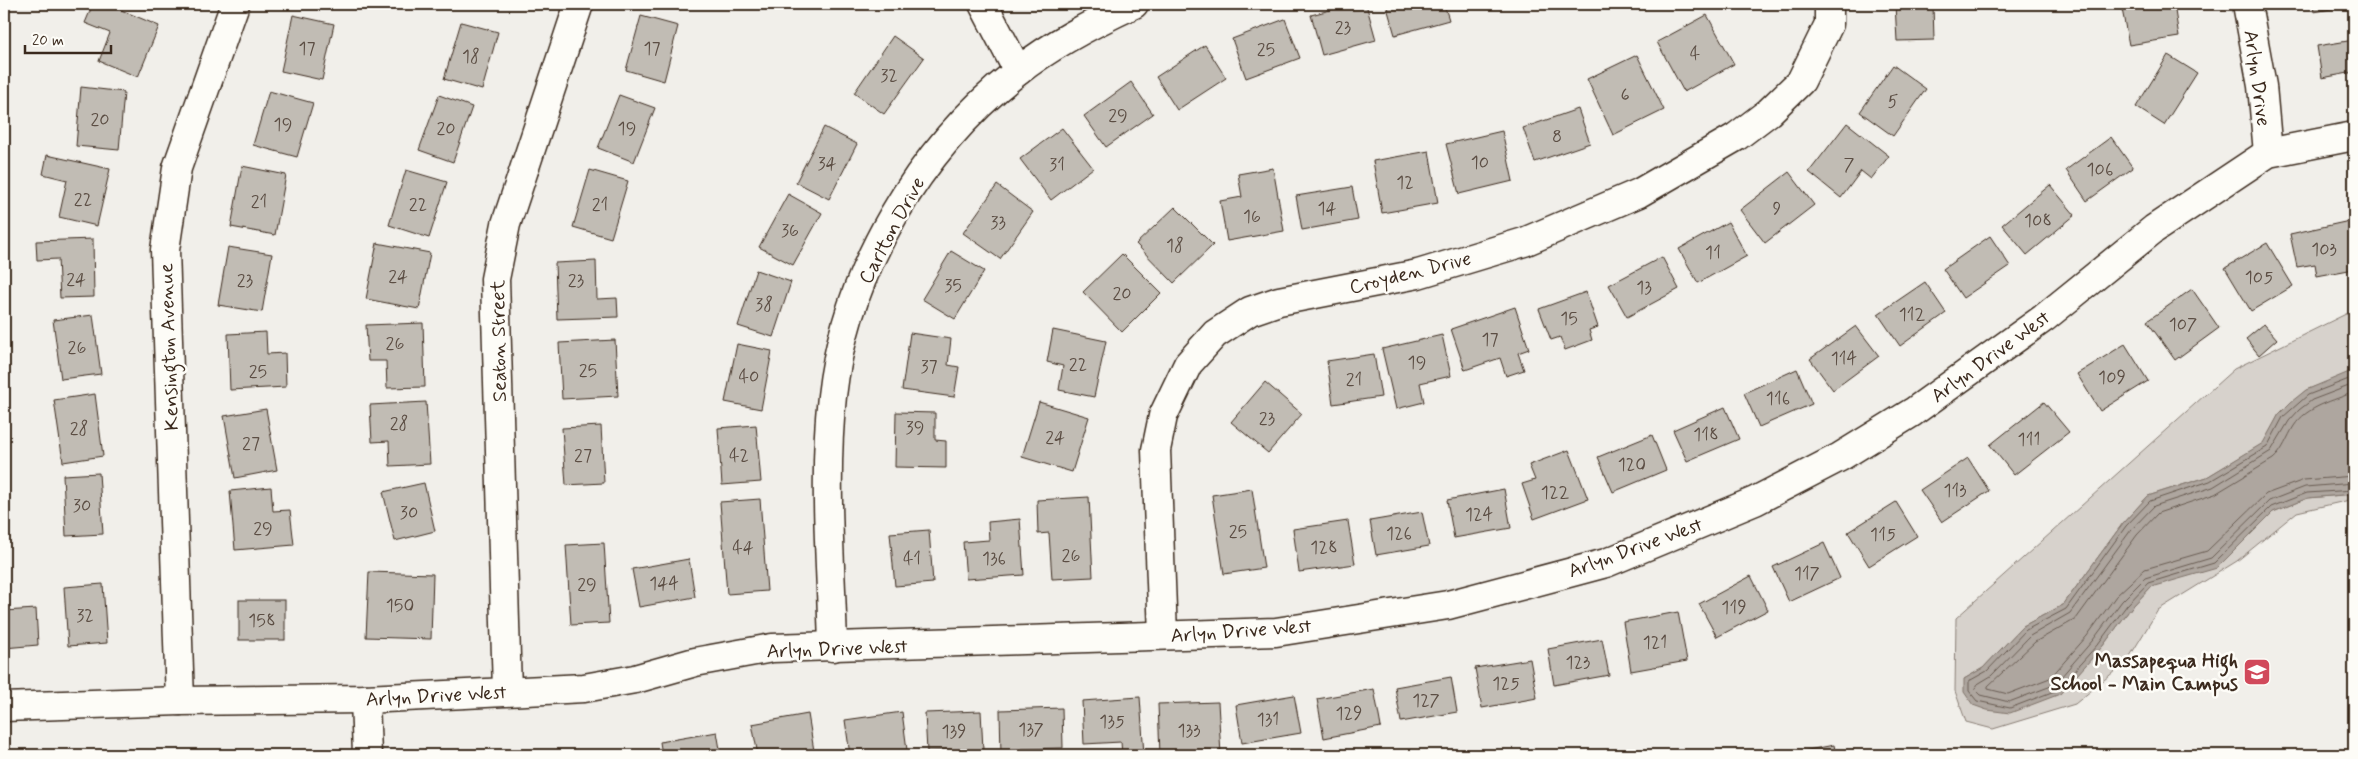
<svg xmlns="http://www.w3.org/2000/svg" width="2358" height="759" font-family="Mynerve,sans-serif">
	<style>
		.green { fill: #d7d2cc; stroke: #897e75 }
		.water { fill: #aea69f; stroke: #80746b }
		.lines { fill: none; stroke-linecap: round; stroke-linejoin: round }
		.shore { stroke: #695c52; stroke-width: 1 }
		.building { fill: #c1bcb4; stroke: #3b2a1e }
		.minor-casing { stroke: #3b2a1e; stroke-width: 31 }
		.minor { stroke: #fdfcf7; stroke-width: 28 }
		.labels { text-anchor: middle; stroke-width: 5; stroke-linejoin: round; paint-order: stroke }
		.number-label { font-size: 18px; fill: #5c4e44 }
		.street-label { font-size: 20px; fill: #3b2a1e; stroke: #fdfcf7 }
		.poi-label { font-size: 20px; font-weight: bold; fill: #3b2a1e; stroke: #fdfcf7; text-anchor: end }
	</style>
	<rect width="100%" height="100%" fill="#f1efea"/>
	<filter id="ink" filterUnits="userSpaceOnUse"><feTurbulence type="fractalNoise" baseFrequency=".02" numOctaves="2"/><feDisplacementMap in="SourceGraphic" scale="10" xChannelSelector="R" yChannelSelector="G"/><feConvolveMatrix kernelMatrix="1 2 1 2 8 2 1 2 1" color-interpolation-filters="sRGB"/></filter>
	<g filter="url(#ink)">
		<path class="green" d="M2354 310V370L2351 373 2306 390 2279 414 2264 443 2207 477 2148 496 2123 523 2063 605 2023 626 1983 668 1964 679 2102 647 2131 608 2151 587 2248 536 2273 512 2308 498 2354 494V499L2297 512 2237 561 2158 610 2127 661 2075 704 1993 729 1966 722 1955 691 1956 618 2234 369Z"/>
		<path class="water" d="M2354 370V494L2308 498 2273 512 2217 568 2151 587 2131 608 2102 647 2060 694 2010 713 1987 710 1973 705 1964 692V679L1983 668 2023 626 2063 605 2123 523 2148 496 2207 477 2263 443 2279 414 2291 402 2306 390Z"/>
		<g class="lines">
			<g class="shore">
				<path d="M2354 377 2308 395 2283 417 2267 447 2210 481 2150 501 2126 526 2066 609 2026 630 1987 671 1969 681V691L1977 701 2010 708 2057 690 2098 644 2127 605 2148 583 2214 563 2271 507 2307 493 2354 490"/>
				<path d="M2354 384 2312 400 2299 410 2289 421 2271 451 2213 487 2154 506 2131 530 2070 613 2030 636 1991 676 1976 685 1975 689 1981 695 2009 702 2054 685 2093 640 2122 601 2145 578 2211 558 2269 501 2305 487 2354 483"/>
				<path d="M2354 392C2333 401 2307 406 2294 426 2287 437 2283 451 2273 459L2215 494 2158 513 2137 535 2076 619 2035 642 1988 686V689L2008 694 2050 678 2087 636 2116 596 2145 569 2207 551 2266 494 2304 480 2354 476"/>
			</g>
		</g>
		<g class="building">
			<path d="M93 4H107L159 26 138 77 99 61 110 33 85 23Z"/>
			<path d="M1353 4H1366L1376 40 1322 55 1311 15Z"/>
			<path d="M1386 4H1444L1449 20 1395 35Z"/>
			<path d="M1895 4H1963L1933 5 1934 40 1897 41Z"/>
			<path d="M2121 4H2174L2179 37 2129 45Z"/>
			<path d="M2313 4H2354V5L2314 12Z"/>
			<path d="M293 15 334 24 322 80 281 71Z"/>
			<path d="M1707 15 1734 64 1684 92 1657 42Z"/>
			<path d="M641 16 678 26 664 81 626 70Z"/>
			<path d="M1285 19 1300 58 1246 78 1232 39Z"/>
			<path d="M461 22 498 32 482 90 444 79Z"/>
			<path d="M893 36 924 58 884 114 854 93Z"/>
			<path d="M2354 40V72L2322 78 2317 46Z"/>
			<path d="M1205 45 1226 78 1177 110 1156 77Z"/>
			<path d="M1637 55 1664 110 1613 135 1587 79Z"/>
			<path d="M2168 55 2197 73 2164 125 2136 107Z"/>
			<path d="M1893 65 1926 89 1893 136 1860 112Z"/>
			<path d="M1131 82 1153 114 1106 147 1084 116Z"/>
			<path d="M81 87 124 92 119 150 76 146Z"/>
			<path d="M269 91 313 103 297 157 253 145Z"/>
			<path d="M439 95 472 107 453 162 419 150Z"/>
			<path d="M619 95 655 108 634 162 598 148Z"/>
			<path d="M1578 109 1590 143 1535 162 1523 128Z"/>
			<path d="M1847 123 1889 156 1871 179 1861 171 1841 198 1809 172Z"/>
			<path d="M824 127 857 144 829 199 796 182Z"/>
			<path d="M1062 128 1093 168 1051 200 1020 159Z"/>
			<path d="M1502 131 1513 181 1459 194 1446 144Z"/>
			<path d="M2111 137 2133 168 2087 201 2066 170Z"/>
			<path d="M1429 151 1438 203 1382 213 1373 161Z"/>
			<path d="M47 155 110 169 97 226 59 217 67 180 43 174Z"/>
			<path d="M242 166 286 175 275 235 231 227Z"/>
			<path d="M1273 168 1284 231 1227 241 1220 201 1242 197 1238 174Z"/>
			<path d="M406 170 447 182 429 238 389 225Z"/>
			<path d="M590 170 628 181 611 238 573 227Z"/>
			<path d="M1789 172 1814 205 1765 243 1740 210Z"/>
			<path d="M997 185 1033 212 1000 259 963 233Z"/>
			<path d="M2050 185 2075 215 2027 255 2002 225Z"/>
			<path d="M1352 187 1358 220 1302 230 1296 196Z"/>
			<path d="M788 194 822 213 793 265 759 247Z"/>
			<path d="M1175 207 1213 245 1174 283 1136 244Z"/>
			<path d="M2354 220V269L2317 276 2315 264 2297 267 2290 234Z"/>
			<path d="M1728 222 1747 256 1698 283 1679 249Z"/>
			<path d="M1990 236 2010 266 1963 298 1943 269Z"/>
			<path d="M93 239 94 297 60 298 58 259 37 260 36 241Z"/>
			<path d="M377 243 430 253 419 309 366 299Z"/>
			<path d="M2267 243 2293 286 2251 311 2225 268Z"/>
			<path d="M228 247 272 254 262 312 218 305Z"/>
			<path d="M951 251 984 271 955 319 922 299Z"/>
			<path d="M1122 254 1161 293 1122 332 1083 292Z"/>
			<path d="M1662 257 1679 289 1627 317 1609 285Z"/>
			<path d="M596 261 597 299 617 298 618 317 557 319 555 263Z"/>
			<path d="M756 270 791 282 773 337 738 326Z"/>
			<path d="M1925 282 1946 313 1900 346 1878 314Z"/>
			<path d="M2192 289 2219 328 2175 360 2147 321Z"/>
			<path d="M1586 292 1598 327 1589 330 1592 340 1565 350 1560 337 1551 340 1539 309Z"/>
			<path d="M1515 307 1529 349 1518 353 1524 370 1506 376 1500 358 1465 370 1451 329Z"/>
			<path d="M93 315 101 374 61 379 53 320Z"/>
			<path d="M423 323 425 387 387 388 386 361H368L366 325Z"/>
			<path d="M2264 324 2277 339 2259 355 2246 339Z"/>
			<path d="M1856 326 1879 356 1833 390 1810 359Z"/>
			<path d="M1053 330 1106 341 1094 397 1059 390 1063 366 1047 362Z"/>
			<path d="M266 332 267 354 285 353 286 387 230 390 228 334Z"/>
			<path d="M910 333 951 339 948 365 959 367 954 397 902 390Z"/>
			<path d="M1442 335 1451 376 1420 383 1424 402 1396 409 1382 349Z"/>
			<path d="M615 340 618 396 562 399 559 343Z"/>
			<path d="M737 344 772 351 761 409 725 402Z"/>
			<path d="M2125 344 2148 381 2100 411 2077 374Z"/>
			<path d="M1374 354 1381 397 1333 404 1327 361Z"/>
			<path d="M1797 369 1812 404 1759 427 1744 393Z"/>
			<path d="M1265 382 1302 414 1268 453 1231 422Z"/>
			<path d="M95 394 103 456 63 462 54 400Z"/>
			<path d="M426 402 430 464 390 466 389 441 372 442 370 405Z"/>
			<path d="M1039 402 1089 417 1072 472 1022 457Z"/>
			<path d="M2044 402 2069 432 2014 475 1990 445Z"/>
			<path d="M1725 407 1739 439 1687 461 1673 430Z"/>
			<path d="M266 409 277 470 235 478 224 416Z"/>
			<path d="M896 412 935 413V440L946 441V468L895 467Z"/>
			<path d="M756 425 761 482 722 485 718 428Z"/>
			<path d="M601 426 604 483 566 485 562 428Z"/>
			<path d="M1652 435 1666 470 1613 492 1598 457Z"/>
			<path d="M1569 450 1588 499 1534 519 1522 484 1535 480 1529 465Z"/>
			<path d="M1968 458 1989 491 1942 522 1920 490Z"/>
			<path d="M99 473 103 534 66 536 63 475Z"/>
			<path d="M424 483 435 531 395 541 383 492Z"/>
			<path d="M271 487 273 511 290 510 294 545 235 550 230 491Z"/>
			<path d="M1252 489 1264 568 1224 574 1212 495Z"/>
			<path d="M1504 489 1511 528 1454 538 1447 500Z"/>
			<path d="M1089 497 1093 577 1052 579 1049 533 1038 534 1037 500Z"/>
			<path d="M760 499 767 591 727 594 720 502Z"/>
			<path d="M1896 502 1917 536 1869 566 1848 532Z"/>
			<path d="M1422 512 1429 546 1376 555 1370 521Z"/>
			<path d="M1020 519 1024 575 966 579 963 542 989 540 988 522Z"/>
			<path d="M1348 521 1355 564 1299 572 1293 529Z"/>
			<path d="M929 530 933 583 895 586 890 533Z"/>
			<path d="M604 543 609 623 571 625 566 545Z"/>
			<path d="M1824 543 1840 578 1789 602 1773 567Z"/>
			<path d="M689 559 695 597 639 607 632 569Z"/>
			<path d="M369 572 433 574 431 639 366 637Z"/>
			<path d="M1751 576 1768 610 1717 637 1699 604Z"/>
			<path d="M103 584 107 643 68 646 64 587Z"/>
			<rect x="239" y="600" width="46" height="40"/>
			<path d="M36 609 38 645 4 648V611Z"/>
			<path d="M1678 612 1687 661 1631 671 1623 622Z"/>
			<path d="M1602 639 1609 675 1554 685 1548 649Z"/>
			<path d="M1530 659 1537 698 1482 708 1475 668Z"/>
			<path d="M1451 677 1457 712 1401 722 1395 687Z"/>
			<path d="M1374 689 1381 727 1324 738 1317 699Z"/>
			<path d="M1294 695 1301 733 1242 743 1236 705Z"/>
			<path d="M1140 697 1144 755H1122L1121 742 1084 744 1082 701Z"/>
			<path d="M1218 702 1221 755H1160L1158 704Z"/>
			<path d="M1062 708 1063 748 1022 749V755H1001L1000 710Z"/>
			<path d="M981 711 983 750 927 752 925 713Z"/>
			<path d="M902 712 907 750 850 755 845 720Z"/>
			<path d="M808 714 814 751 791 755H758L752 724Z"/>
			<path d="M717 732 721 755H662L660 742Z"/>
			<path d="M1834 745 1836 755H1782Z"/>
		</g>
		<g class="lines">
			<g class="minor-casing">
				<g id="minor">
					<path d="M983 4 1018 71"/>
					<path d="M2247 4 2262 86 2268 153"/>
					<path d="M1163 635 1156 450 1163 416 1188 364 1215 334 1250 311 1279 301 1418 274 1524 242 1639 193 1736 137 1769 112 1801 81 1829 24V4"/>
					<path d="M833 647C831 564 823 479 832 396 846 271 919 149 1017 72 1052 44 1093 23 1134 4"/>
					<path d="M507 691 495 279 506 224 579 4"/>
					<path d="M365 699 367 755"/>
					<path d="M180 701 165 250 177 168 235 4"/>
					<path d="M4 707 180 701 365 699 584 688 635 679 695 662 772 648 1276 632 1448 605 1606 563 1755 501 1840 457 1913 412 2044 318 2154 229 2268 153 2354 136"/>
				</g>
			</g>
			<use href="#minor" class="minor"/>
		</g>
	</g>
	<defs>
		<g id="school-square" transform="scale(1.4375)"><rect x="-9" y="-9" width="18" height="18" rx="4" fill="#d1495b" stroke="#fdfcf7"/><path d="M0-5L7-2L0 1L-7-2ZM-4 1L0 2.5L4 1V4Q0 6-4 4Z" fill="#fff"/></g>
	</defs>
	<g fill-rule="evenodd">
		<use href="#school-square" x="2257" y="672"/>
	</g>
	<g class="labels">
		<g class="number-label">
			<text x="1343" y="33">23</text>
			<text x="307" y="54">17</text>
			<text x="652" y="54">17</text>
			<text x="1266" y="55">25</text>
			<text x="1695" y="59">4</text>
			<text x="471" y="62">18</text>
			<text x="889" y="81">32</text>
			<text x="1625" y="100">6</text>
			<text x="1893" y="107">5</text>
			<text x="1118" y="121">29</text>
			<text x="100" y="125">20</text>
			<text x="283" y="130">19</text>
			<text x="446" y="134">20</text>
			<text x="627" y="134">19</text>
			<text x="1557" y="142">8</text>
			<text x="1480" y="168">10</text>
			<text x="827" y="169">34</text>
			<text x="1057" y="170">31</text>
			<text x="1849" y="170">7</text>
			<text x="2100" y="175">106</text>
			<text x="1405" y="188">12</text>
			<text x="83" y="205">22</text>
			<text x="259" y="207">21</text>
			<text x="418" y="210">22</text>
			<text x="600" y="210">21</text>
			<text x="1327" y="214">14</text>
			<text x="1777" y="214">9</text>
			<text x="1252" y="222">16</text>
			<text x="2038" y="226">108</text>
			<text x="998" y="228">33</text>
			<text x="790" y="236">36</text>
			<text x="1175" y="251">18</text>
			<text x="2324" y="255">103</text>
			<text x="1713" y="258">11</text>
			<text x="398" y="282">24</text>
			<text x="2259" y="283">105</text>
			<text x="76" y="285">24</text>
			<text x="245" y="286">23</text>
			<text x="576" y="286">23</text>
			<text x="953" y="291">35</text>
			<text x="1644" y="293">13</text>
			<text x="1122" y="299">20</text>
			<text x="764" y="310">38</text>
			<text x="1912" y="320">112</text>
			<text x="1569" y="324">15</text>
			<text x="2183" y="330">107</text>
			<text x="1490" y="345">17</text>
			<text x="395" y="349">26</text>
			<text x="77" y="353">26</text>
			<text x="1844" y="364">114</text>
			<text x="1417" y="368">19</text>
			<text x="1078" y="370">22</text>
			<text x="929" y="372">37</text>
			<text x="588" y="376">25</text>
			<text x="258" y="377">25</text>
			<text x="749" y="382">40</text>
			<text x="2112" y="383">109</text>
			<text x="1354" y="385">21</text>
			<text x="1778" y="404">116</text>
			<text x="1267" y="424">23</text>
			<text x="399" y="429">28</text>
			<text x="915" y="433">39</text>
			<text x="79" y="434">28</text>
			<text x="1706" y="440">118</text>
			<text x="1055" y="443">24</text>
			<text x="2029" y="445">111</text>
			<text x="251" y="449">27</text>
			<text x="583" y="461">27</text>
			<text x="739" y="461">42</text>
			<text x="1632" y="470">120</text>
			<text x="1955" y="496">113</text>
			<text x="1555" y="498">122</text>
			<text x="82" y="511">30</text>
			<text x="409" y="518">30</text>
			<text x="1479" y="520">124</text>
			<text x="263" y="534">29</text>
			<text x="1238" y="537">25</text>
			<text x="1399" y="539">126</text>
			<text x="1883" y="540">115</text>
			<text x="743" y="553">44</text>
			<text x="1324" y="553">128</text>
			<text x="1071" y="561">26</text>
			<text x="912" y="564">41</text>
			<text x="994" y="564">136</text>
			<text x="1807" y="579">117</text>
			<text x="664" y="589">144</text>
			<text x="587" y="590">29</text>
			<text x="400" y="611">150</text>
			<text x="1734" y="613">119</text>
			<text x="85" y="621">32</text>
			<text x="262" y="626">158</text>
			<text x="1655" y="648">121</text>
			<text x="1578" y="668">123</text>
			<text x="1506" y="689">125</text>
			<text x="1426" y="706">127</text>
			<text x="1349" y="719">129</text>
			<text x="1268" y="725">131</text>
			<text x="1112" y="727">135</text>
			<text x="1031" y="735">137</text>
			<text x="1189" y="736">133</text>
			<text x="954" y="737">139</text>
		</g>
		<g class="street-label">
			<text transform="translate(2258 78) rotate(82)" y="7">Arlyn Drive</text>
			<text transform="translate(891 230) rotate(-62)" y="7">Carlton Drive</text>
			<text transform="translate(1410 272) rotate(-14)" y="7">Croyden Drive</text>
			<text transform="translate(498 341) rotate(-91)" y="7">Seaton Street</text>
			<text transform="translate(168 347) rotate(-92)" y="7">Kensington Avenue</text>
			<text transform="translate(1990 356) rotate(-36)" y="7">Arlyn Drive West</text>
			<text transform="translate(1635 547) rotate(-20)" y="7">Arlyn Drive West</text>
			<text transform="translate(1241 630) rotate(-4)" y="7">Arlyn Drive West</text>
			<text transform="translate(837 648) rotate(-2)" y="7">Arlyn Drive West</text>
			<text transform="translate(436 695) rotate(-3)" y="7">Arlyn Drive West</text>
		</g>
		<g class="poi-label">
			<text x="2238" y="667">Massapequa High<tspan x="2238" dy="23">School - Main Campus</tspan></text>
		</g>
	</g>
	<rect width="2358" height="759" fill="none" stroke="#fdfcf7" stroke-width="20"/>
	<rect x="10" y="10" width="2338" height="739" fill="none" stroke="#3b2a1e" stroke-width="2" filter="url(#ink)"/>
	<path d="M25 45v8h86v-8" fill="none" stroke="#3b2a1e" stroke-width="2.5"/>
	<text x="32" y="45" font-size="15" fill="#3b2a1e" stroke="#fdfcf7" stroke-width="4" paint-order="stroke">20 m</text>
</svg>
